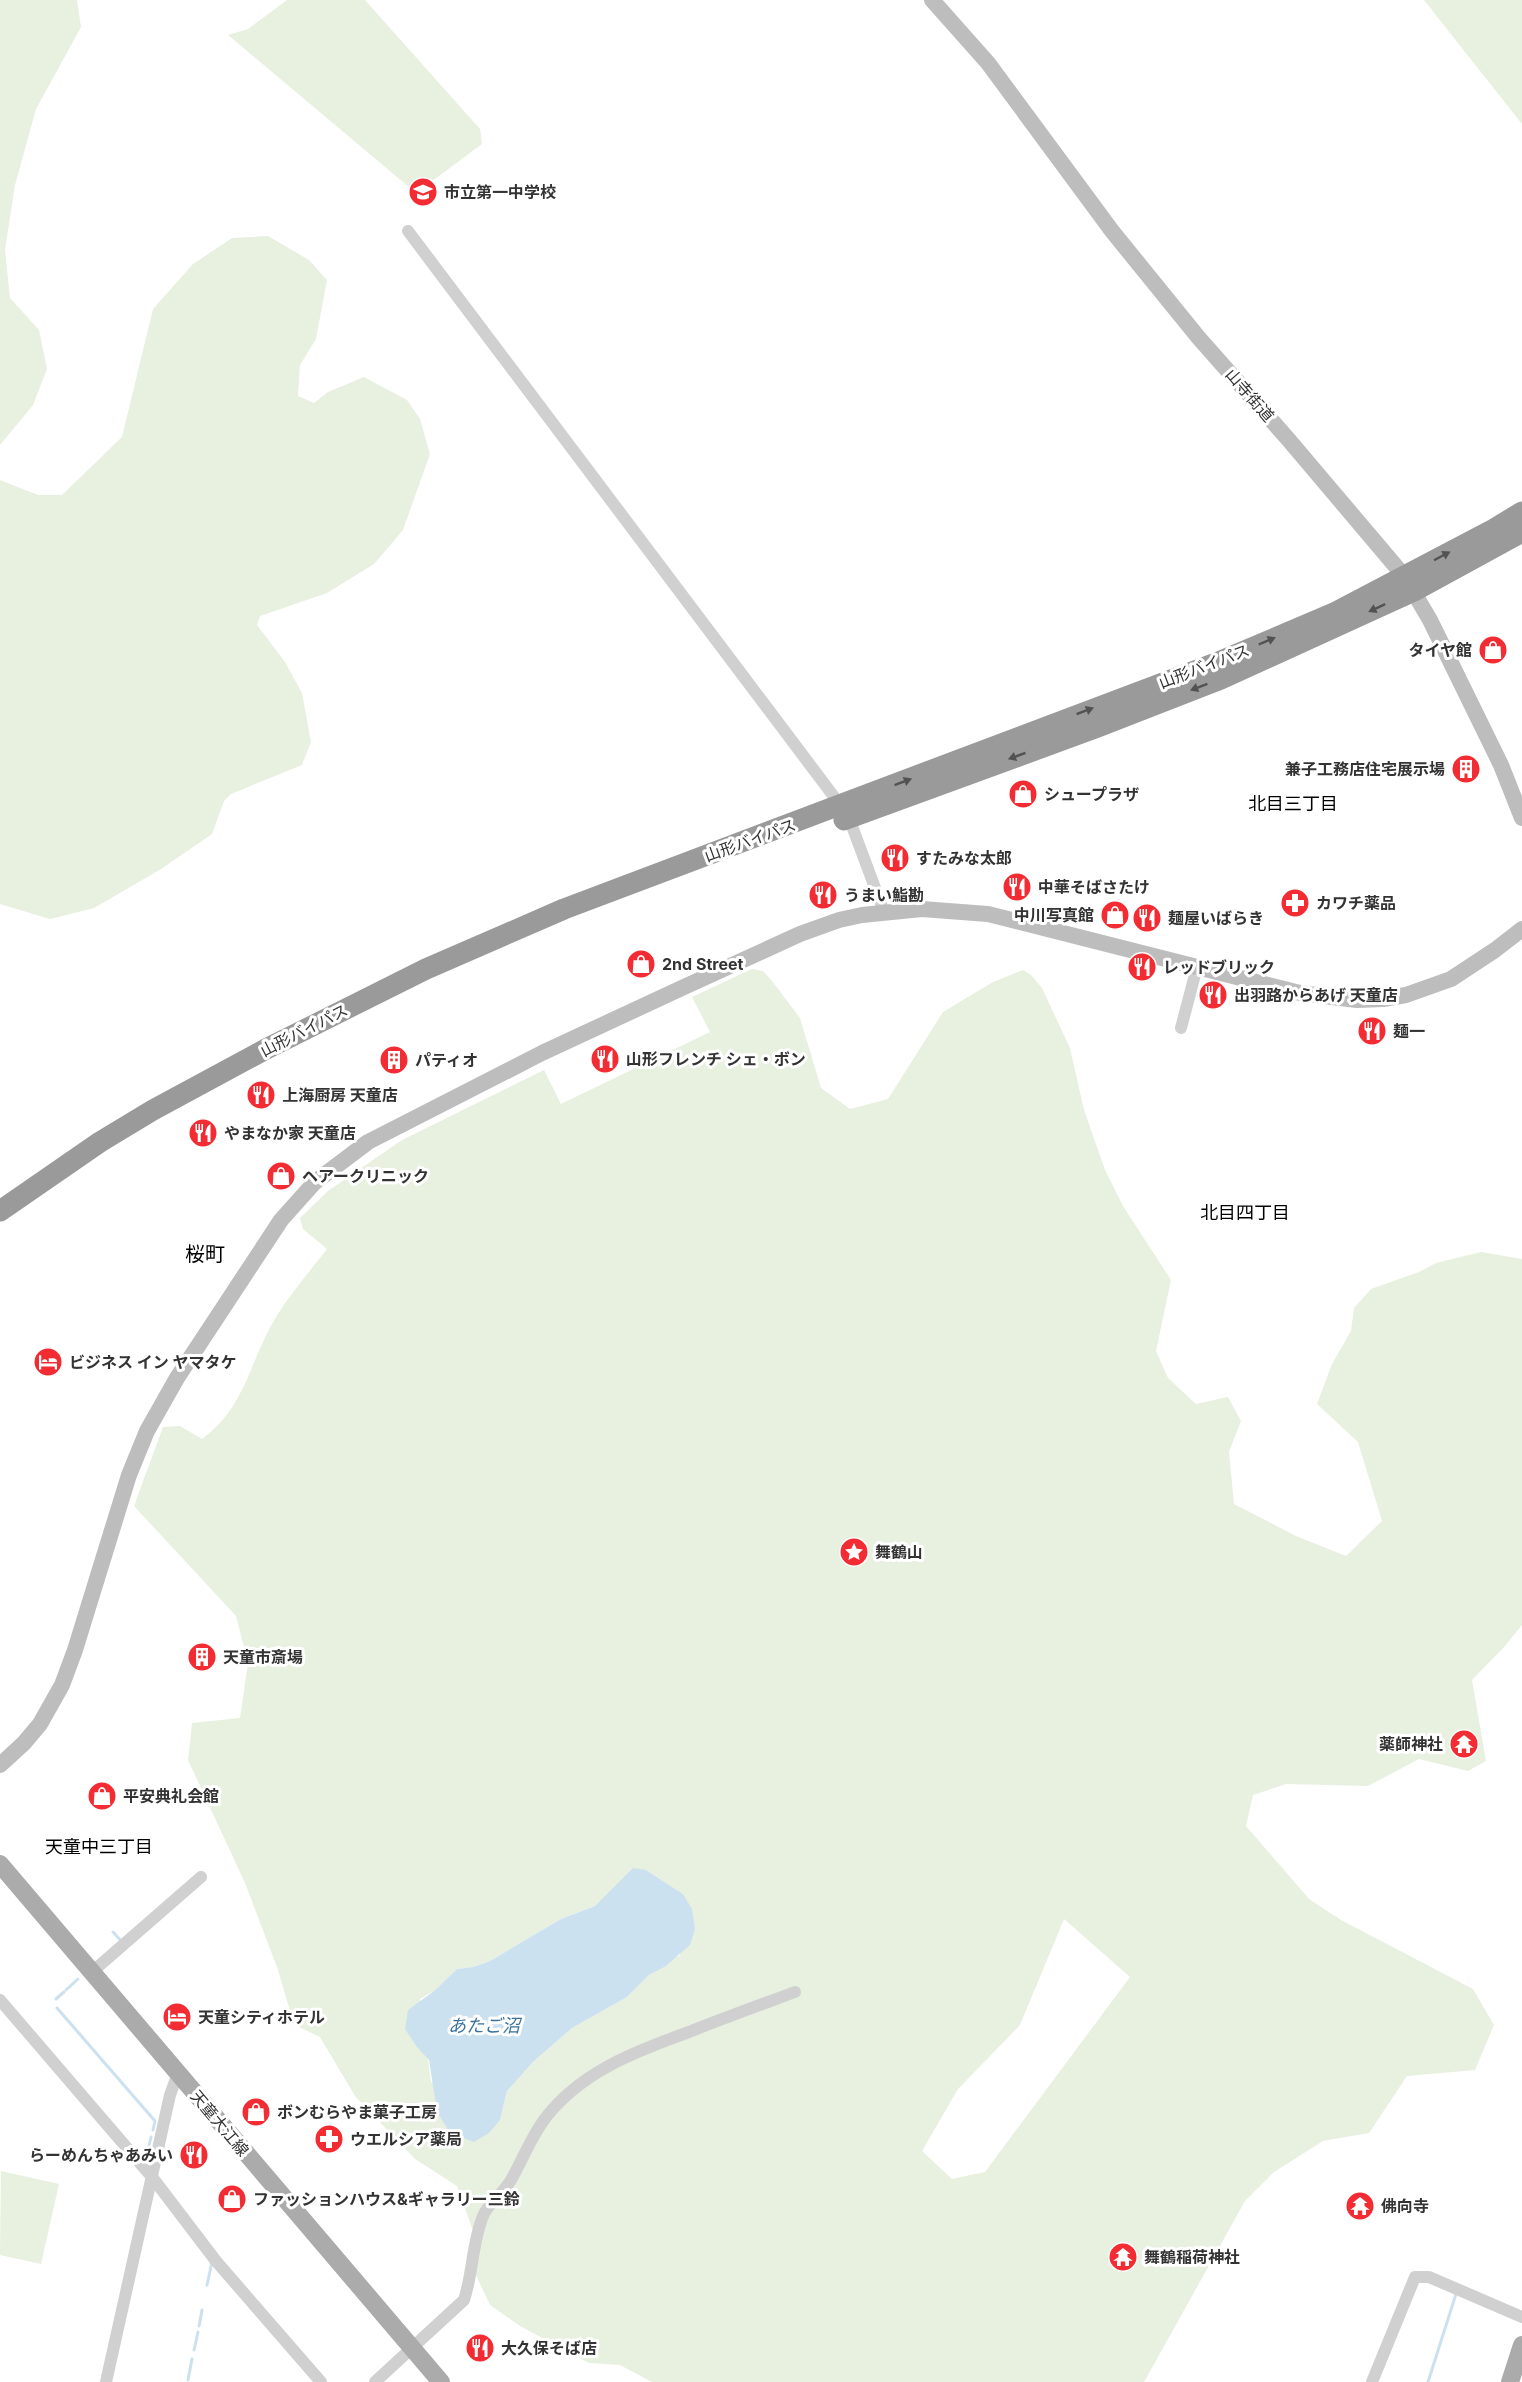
<svg xmlns="http://www.w3.org/2000/svg" width="1522" height="2382" font-family="Inter,'Noto Sans JP',sans-serif">
	<style>
		.green { fill: #e8f0e0; fill-rule: evenodd }
		.water { fill: #cce1f0 }
		.lines { fill: none; stroke-linecap: round; stroke-linejoin: round }
		.stream { stroke: #cce1f0; stroke-width: 3 }
		.street { stroke: #d0d0d0; stroke-width: 12 }
		.secondary { stroke: #bdbdbd; stroke-width: 16 }
		.primary { stroke: #ababab; stroke-width: 18 }
		.highway { stroke: #9a9a9a; stroke-width: 21 }
		.oneway { fill: #525252 }
		.labels { text-anchor: middle; stroke-width: 6; stroke-linejoin: round; paint-order: stroke }
		.poi-label { font-size: 16px; font-weight: bold; fill: #333; stroke: #fff; text-anchor: start }
		.street-label { font-size: 16px; fill: #333; stroke: #fff }
		.neighbourhood-label { font-size: 18px; fill: #000; stroke: #fff }
		.water-label { font-size: 18px; font-style: italic; fill: #38729d; stroke: #fff }
		.quarter-label { font-size: 20px; fill: #000; stroke: #fff }
	</style>
	<rect width="100%" height="100%" fill="#fff"/>
	<g class="green">
		<path d="M0 0H77L81 27 36 109 15 185 5 250 10 298 39 330 47 369 33 405 0 445Z"/>
		<path d="M287 0H365L480 129 482 144 416 193 228 35 248 29Z"/>
		<path d="M1424 0H1522V124Z"/>
		<path d="M268 236 309 260 327 280 316 339 300 365 298 396 314 403 328 392 364 377 407 400 420 419 430 454 403 530 374 564 327 593 260 616 257 625 285 662 302 693 311 742 302 765 231 794 224 801 212 834 161 869 94 908 50 919 0 904V480L38 495H62L122 437 153 309 193 264 232 238Z"/>
		<path d="M752 969 763 971 772 981 800 1018 821 1088 850 1109 888 1099 943 1012 993 982 1023 970 1031 975 1042 988 1070 1048 1084 1110 1105 1170 1123 1206 1171 1280 1156 1351 1168 1378 1196 1404 1228 1397 1241 1421 1229 1452 1234 1504 1296 1536 1346 1556 1382 1521 1358 1442 1317 1404 1332 1364 1351 1331 1354 1308 1371 1289 1419 1272 1436 1263 1481 1252 1522 1259V1625L1505 1646 1472 1680 1486 1761 1468 1771 1419 1759 1368 1786 1286 1784 1253 1795 1246 1826 1309 1899 1341 1920 1473 1989 1494 2025 1475 2070 1407 2076 1369 2133 1323 2141 1274 2172 1245 2201 1144 2382H652L620 2365 589 2363 520 2326 490 2305 474 2271 476 2239 457 2186 415 2159 355 2096 320 2037 299 2027 293 2021 277 1967 245 1883 188 1760 192 1723 240 1718 248 1663 236 1616 134 1506 163 1427 180 1426 202 1439C246 1407 250 1359 276 1317 291 1293 310 1271 327 1249L303 1229 300 1218 328 1191 402 1140 544 1070 561 1104 710 1032 692 997ZM646 1870 683 1894 680 1955 649 1975 627 1997 572 2028 533 2062 507 2091 500 2120 431 2082 420 1999 434 1991 457 1969 473 1967 490 1961 561 1919 595 1906ZM1064 1919 1130 1977 985 2172 952 2179 922 2151 958 2089 1020 2025Z"/>
		<path d="M1 2171 59 2184 41 2264 0 2255Z"/>
	</g>
	<path class="water" d="M633 1868 646 1870 683 1894 692 1909 695 1929 690 1945 666 1966 649 1975 627 1997 572 2028 533 2062 507 2091 500 2120 489 2133 474 2142 450 2133 437 2112 429 2060 417 2047 405 2029 408 2010 434 1991 457 1969 473 1967 490 1961 561 1919 595 1906Z"/>
	<g class="lines">
		<g class="stream">
			<path d="M113 1932 122 1942"/>
			<path d="M66 1990 78 1979"/>
			<path d="M56 1999 64 1992"/>
			<path d="M57 2008 155 2121 153 2130"/>
			<path d="M147 2155 151 2137"/>
			<path d="M207 2285 212 2262"/>
			<path d="M199 2326 202 2310"/>
			<path d="M194 2350 198 2332"/>
			<path d="M188 2380 192 2359"/>
			<path d="M1428 2382 1456 2294"/>
		</g>
		<g class="street">
			<path d="M408 231 841 806 849 818 884 912"/>
			<path d="M1181 1028 1197 967"/>
			<path d="M92 1972 201 1877"/>
			<path d="M0 2000 152 2177 216 2261 321 2382"/>
			<path d="M106 2382 170 2095 178 2073"/>
			<path d="M375 2382 464 2300C473 2273 472 2243 483 2216 489 2202 503 2194 511 2180 524 2157 534 2130 552 2110 588 2069 639 2050 689 2032 724 2018 760 2005 795 1992"/>
			<path d="M1372 2382 1415 2277H1429L1522 2317"/>
		</g>
		<g class="secondary">
			<path d="M932 0 988 63 1112 231 1198 337 1288 439 1404 576 1430 620 1501 765 1522 818"/>
			<path d="M0 1765 24 1743 40 1724 62 1685 75 1650 129 1475 147 1431 177 1378 281 1220 315 1182 368 1142 542 1053 684 987 800 934 839 920 862 915 922 909 988 914 1300 993 1357 1000 1383 999 1406 995 1451 979 1495 950 1522 929"/>
		</g>
		<g class="primary">
			<path d="M0 1864 441 2382"/>
			<path d="M1510 2382 1522 2345"/>
		</g>
		<g class="highway">
			<path d="M844 820 1098 727 1221 679 1414 591 1522 532"/>
			<path d="M0 1211 100 1142 153 1110 266 1049 426 969 564 909 1221 661 1334 613 1494 529 1522 512"/>
		</g>
	</g>
	<defs><path id="oneway-solid" d="M-6-.8H1V-3.2L6.5 0L1 3.2V.8H-6Z" transform="scale(1.5)"/></defs>
	<g class="oneway">
		<use href="#oneway-solid" transform="translate(1442 556) rotate(-28)"/>
		<use href="#oneway-solid" transform="translate(1377 608) rotate(155)"/>
		<use href="#oneway-solid" transform="translate(1267 641) rotate(-23)"/>
		<use href="#oneway-solid" transform="translate(1199 687) rotate(159)"/>
		<use href="#oneway-solid" transform="translate(1085 711) rotate(-21)"/>
		<use href="#oneway-solid" transform="translate(1017 756) rotate(160)"/>
		<use href="#oneway-solid" transform="translate(903 782) rotate(-21)"/>
	</g>
	<defs>
		<g id="school-disc" transform="scale(1.5)"><circle r="9.5" fill="#f32b32" stroke="#fff"/><path d="M0-5L7-2L0 1L-7-2ZM-4 1L0 2.5L4 1V4Q0 6-4 4Z" fill="#fff"/></g>
		<g id="shop-disc" transform="scale(1.5)"><circle r="9.5" fill="#f32b32" stroke="#fff"/><path d="M-5-2.5h2.3a2.7 3.5 0 0 1 5.4 0H5L5.5 6h-11ZM-1.5-2.5h3a1.5 2.3 0 0 0-3 0Z" fill="#fff"/></g>
		<g id="building-disc" transform="scale(1.5)"><circle r="9.5" fill="#f32b32" stroke="#fff"/><path d="M-4-6H4V6H1V3H-1V6H-4ZM-2.5-4.3h1.7v1.8h-1.7ZM.8-4.3h1.7v1.8H.8ZM-2.5-1h1.7V.8h-1.7ZM.8-1h1.7V.8H.8Z" fill="#fff"/></g>
		<g id="restaurant-disc" transform="scale(1.5)"><circle r="9.5" fill="#f32b32" stroke="#fff"/><path d="M-5-6h1v4h1v-4h1v4h1v-4h1v5L-1.5 .5V6h-2V.5L-5-1ZM5-6V6H3V1.5H1.5Q1.5-4 5-6Z" fill="#fff"/></g>
		<g id="pharmacy-disc" transform="scale(1.5)"><circle r="9.5" fill="#f32b32" stroke="#fff"/><path d="M-2-6h4v4h4v4h-4v4h-4v-4h-4v-4h4Z" fill="#fff"/></g>
		<g id="hotel-disc" transform="scale(1.5)"><circle r="9.5" fill="#f32b32" stroke="#fff"/><path d="M-6-4.5h1.5V1H6V5H4.5V3h-9V5H-6ZM-4 0a1.8 1.8 0 1 1 3.6 0ZM.5 0V-2.5h3Q6-2.5 6 0Z" fill="#fff"/></g>
		<g id="sight-disc" transform="scale(1.5)"><circle r="9.5" fill="#f32b32" stroke="#fff"/><path d="M0-6L1.8-2.2L6-1.7L2.9 1.2L3.7 5.4L0 3.3L-3.7 5.4L-2.9 1.2L-6-1.7L-1.8-2.2Z" fill="#fff"/></g>
		<g id="temple-disc" transform="scale(1.5)"><circle r="9.5" fill="#f32b32" stroke="#fff"/><path d="M0-6L5-2H3V0L6.5 2.5H4V6H1.5V3h-3V6H-4V2.5H-6.5L-3 0V-2H-5Z" fill="#fff"/></g>
	</defs>
	<g fill-rule="evenodd">
		<use href="#school-disc" x="423" y="192"/>
		<use href="#shop-disc" x="1493" y="650"/>
		<use href="#building-disc" x="1466" y="769"/>
		<use href="#shop-disc" x="1023" y="794"/>
		<use href="#restaurant-disc" x="895" y="858"/>
		<use href="#restaurant-disc" x="1017" y="887"/>
		<use href="#restaurant-disc" x="823" y="895"/>
		<use href="#pharmacy-disc" x="1295" y="903"/>
		<use href="#shop-disc" x="1115" y="915"/>
		<use href="#restaurant-disc" x="1147" y="918"/>
		<use href="#shop-disc" x="641" y="964"/>
		<use href="#restaurant-disc" x="1142" y="967"/>
		<use href="#restaurant-disc" x="1213" y="995"/>
		<use href="#restaurant-disc" x="1372" y="1031"/>
		<use href="#restaurant-disc" x="605" y="1059"/>
		<use href="#building-disc" x="394" y="1060"/>
		<use href="#restaurant-disc" x="261" y="1095"/>
		<use href="#restaurant-disc" x="203" y="1133"/>
		<use href="#shop-disc" x="281" y="1176"/>
		<use href="#hotel-disc" x="48" y="1362"/>
		<use href="#sight-disc" x="854" y="1552"/>
		<use href="#building-disc" x="202" y="1657"/>
		<use href="#temple-disc" x="1464" y="1744"/>
		<use href="#shop-disc" x="102" y="1796"/>
		<use href="#hotel-disc" x="177" y="2017"/>
		<use href="#shop-disc" x="256" y="2112"/>
		<use href="#pharmacy-disc" x="329" y="2139"/>
		<use href="#restaurant-disc" x="194" y="2155"/>
		<use href="#shop-disc" x="232" y="2199"/>
		<use href="#temple-disc" x="1360" y="2206"/>
		<use href="#temple-disc" x="1123" y="2257"/>
		<use href="#restaurant-disc" x="480" y="2348"/>
	</g>
	<g class="labels">
		<g class="poi-label">
			<text x="444" y="198">市立第一中学校</text>
			<text x="1472" y="656" text-anchor="end">タイヤ館</text>
			<text x="1445" y="775" text-anchor="end">兼子工務店住宅展示場</text>
			<text x="1044" y="800">シュープラザ</text>
			<text x="916" y="864">すたみな太郎</text>
			<text x="1038" y="893">中華そばさたけ</text>
			<text x="844" y="901">うまい鮨勘</text>
			<text x="1316" y="909">カワチ薬品</text>
			<text x="1094" y="921" text-anchor="end">中川写真館</text>
			<text x="1168" y="924">麺屋いばらき</text>
			<text x="662" y="970">2nd Street</text>
			<text x="1163" y="973">レッドブリック</text>
			<text x="1234" y="1001">出羽路からあげ 天童店</text>
			<text x="1393" y="1037">麺一</text>
			<text x="626" y="1065">山形フレンチ シェ・ボン</text>
			<text x="415" y="1066">パティオ</text>
			<text x="282" y="1101">上海厨房 天童店</text>
			<text x="224" y="1139">やまなか家 天童店</text>
			<text x="302" y="1182">ヘアークリニック</text>
			<text x="69" y="1368">ビジネス イン ヤマタケ</text>
			<text x="875" y="1558">舞鶴山</text>
			<text x="223" y="1663">天童市斎場</text>
			<text x="1443" y="1750" text-anchor="end">薬師神社</text>
			<text x="123" y="1802">平安典礼会館</text>
			<text x="198" y="2023">天童シティホテル</text>
			<text x="277" y="2118">ボンむらやま菓子工房</text>
			<text x="350" y="2145">ウエルシア薬局</text>
			<text x="173" y="2161" text-anchor="end">らーめんちゃあみい</text>
			<text x="253" y="2205">ファッションハウス&amp;ギャラリー三鈴</text>
			<text x="1381" y="2212">佛向寺</text>
			<text x="1144" y="2263">舞鶴稲荷神社</text>
			<text x="501" y="2354">大久保そば店</text>
		</g>
		<g class="street-label">
			<text transform="translate(1250 395) rotate(49)" y="6">山寺街道</text>
			<text transform="translate(1204 666) rotate(-21)" y="6">山形バイパス</text>
			<text transform="translate(750 840) rotate(-20)" y="6">山形バイパス</text>
			<text transform="translate(304 1030) rotate(-27)" y="6">山形バイパス</text>
			<text transform="translate(220 2123) rotate(50)" y="6">天童大江線</text>
		</g>
		<g class="neighbourhood-label">
			<text x="1293" y="810">北目三丁目</text>
			<text x="1245" y="1219">北目四丁目</text>
			<text x="99" y="1853">天童中三丁目</text>
		</g>
		<g class="water-label">
			<text x="484" y="2032">あたご沼</text>
		</g>
		<g class="quarter-label">
			<text x="205" y="1261">桜町</text>
		</g>
	</g>
</svg>
